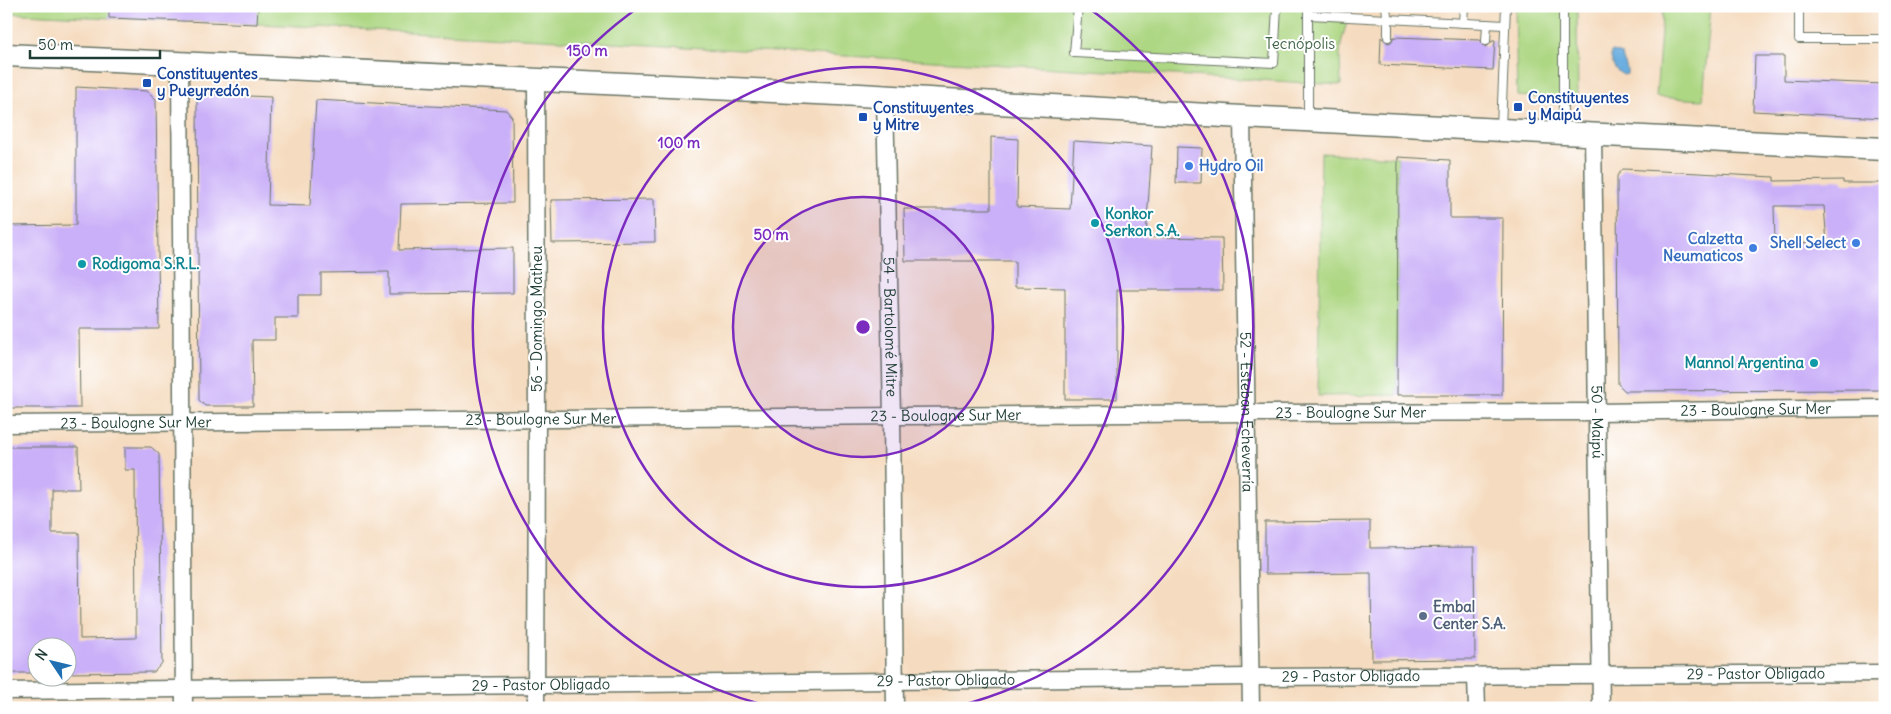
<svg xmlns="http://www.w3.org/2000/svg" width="1891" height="714" font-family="Delius,sans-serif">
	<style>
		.green { fill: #add783; stroke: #668a5c }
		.water { fill: #6aaee0; stroke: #44768a }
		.building { fill: #cab0f8; fill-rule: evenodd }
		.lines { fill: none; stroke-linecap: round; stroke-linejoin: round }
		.lane-casing { stroke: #6a7565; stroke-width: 10 }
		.street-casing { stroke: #6a7565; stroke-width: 19 }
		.secondary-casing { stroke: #6a7565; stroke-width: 25 }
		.lane { stroke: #fff; stroke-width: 8 }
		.street { stroke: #fff; stroke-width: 16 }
		.secondary { stroke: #fff; stroke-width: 22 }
		.rail { stroke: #1f3d34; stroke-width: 4; stroke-dasharray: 8 4; stroke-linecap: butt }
		.ring { fill: none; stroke: #7b2cbf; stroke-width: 2.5 }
		.transit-dot { fill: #1a4fb4; stroke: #fff; stroke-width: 2 }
		.shop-dot { fill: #3f7fe0; stroke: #fff; stroke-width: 2 }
		.culture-dot { fill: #0f9aa8; stroke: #fff; stroke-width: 2 }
		.service-dot { fill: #5c6f8a; stroke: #fff; stroke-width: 2 }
		.labels { text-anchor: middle; stroke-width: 4; stroke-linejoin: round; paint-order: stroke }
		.park-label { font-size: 15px; fill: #426448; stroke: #fff }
		.transit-label { font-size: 15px; font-weight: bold; fill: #164399; stroke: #fff; text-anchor: start }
		.shop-label { font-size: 15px; font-weight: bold; fill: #366cbe; stroke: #fff; text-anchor: end }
		.culture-label { font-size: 15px; font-weight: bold; fill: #0d838f; stroke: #fff; text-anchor: start }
		.street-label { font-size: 15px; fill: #1f3d34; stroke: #fff }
		.service-label { font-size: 15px; font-weight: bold; fill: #4e5e75; stroke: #fff; text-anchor: start }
		.centre { fill: #7b2cbf; stroke: #fff; stroke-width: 2.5 }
		.ring-label { font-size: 15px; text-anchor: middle; font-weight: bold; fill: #7b2cbf; stroke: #fff; stroke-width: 4; stroke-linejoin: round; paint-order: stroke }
	</style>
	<rect width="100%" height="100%" fill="#fff"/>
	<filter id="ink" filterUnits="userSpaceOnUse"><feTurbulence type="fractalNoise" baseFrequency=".02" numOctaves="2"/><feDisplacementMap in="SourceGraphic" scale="10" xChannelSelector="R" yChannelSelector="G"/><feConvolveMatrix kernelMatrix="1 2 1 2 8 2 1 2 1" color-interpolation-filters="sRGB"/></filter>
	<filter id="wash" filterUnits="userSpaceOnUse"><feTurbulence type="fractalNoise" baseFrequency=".0096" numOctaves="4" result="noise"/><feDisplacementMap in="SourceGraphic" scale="20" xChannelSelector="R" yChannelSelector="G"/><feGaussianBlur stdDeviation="1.12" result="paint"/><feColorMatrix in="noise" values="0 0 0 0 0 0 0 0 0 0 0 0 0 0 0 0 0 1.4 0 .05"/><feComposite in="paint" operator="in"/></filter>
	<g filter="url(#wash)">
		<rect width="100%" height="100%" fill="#f5dcc0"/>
		<g class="green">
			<path d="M6 6H1348C1350 21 1343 31 1341 45 1339 57 1341 72 1341 85 981 63 621 43 261 24 176 20 91 18 6 13Z"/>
			<path d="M1515 6H1577L1578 100 1517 96Z"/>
			<path d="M1663 6H1711L1703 100 1656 97Z"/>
			<path d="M1321 153 1398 157 1397 395 1318 396Z"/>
		</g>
		<path class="water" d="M1613 51 1622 54C1622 61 1628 66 1627 74L1624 75C1615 72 1610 61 1611 52Z"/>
		<g id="blocks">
			<g class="building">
				<path d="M109 6H258L257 24 109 18Z"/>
				<path d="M1381 37 1388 43 1391 42 1394 37 1480 40 1483 45 1486 47 1490 44 1492 41H1495L1493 70 1380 65Z"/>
				<path d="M1755 56H1784V80L1885 84V118L1753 111Z"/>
				<path d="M76 87 147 91 156 99 159 329H79L80 408H6V226L76 225Z"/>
				<path d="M205 94 271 97 268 205 310 206 316 100 506 110 512 117 513 203 401 204 399 250 513 248V293L389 294V272L321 273V295H298V318H275V340H252L253 406H205L199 400 197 101Z"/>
				<path d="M991 137 1018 139 1017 207 1070 209 1074 141 1152 146 1146 237 1222 238 1223 290H1117V399H1065V288L1015 287V261H905L904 209H991Z"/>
				<path d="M1177 147 1202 148 1201 183H1176Z"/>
				<path d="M1398 157 1450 160V218H1503L1502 395H1397Z"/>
				<path d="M1623 169 1774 177V181L1843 180V183H1885V390L1625 391 1618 384 1617 176ZM1774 206H1824L1827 243 1775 242Z"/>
				<path d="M654 199 655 242 552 243 551 200Z"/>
				<path d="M6 447H78L79 489H52V533H79L80 639 136 638 135 470H125V447H151L159 454 162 663 154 672 68 673V646H38V673H6Z"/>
				<path d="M1370 521V548L1474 547 1475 659 1372 660 1371 573 1265 574V522Z"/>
			</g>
		</g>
	</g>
	<g filter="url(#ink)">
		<use href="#blocks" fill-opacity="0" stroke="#6a7565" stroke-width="1"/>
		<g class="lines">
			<g class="lane-casing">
				<g id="lane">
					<path d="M1078 6 1074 53 1274 63 1277 6"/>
					<path d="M1386 6 1388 25V37"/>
					<path d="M1799 6V39H1885"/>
					<path d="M1309 15 1505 25"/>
					<path d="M1463 23 1464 6"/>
					<path d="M1486 41 1487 24"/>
					<path d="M1308 119V6"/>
					<path d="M1501 128 1506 6"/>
					<path d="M1563 131V6"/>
				</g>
			</g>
			<g class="street-casing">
				<g id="street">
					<path d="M180 64 184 708"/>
					<path id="s1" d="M885 97 892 416 895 708"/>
					<path id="s2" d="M1242 117 1251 708"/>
					<path id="s3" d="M1593 134 1601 708"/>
					<path id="s4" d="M6 424 1247 413 1596 412 1885 408"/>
					<path d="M1476 677 1477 708"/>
					<path id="s5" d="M6 691 1252 677 1885 673"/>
					<path d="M536 708 537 420 536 81"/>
				</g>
			</g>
			<g class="secondary-casing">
				<path id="secondary" d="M6 55 860 95 1242 117 1885 149"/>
			</g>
			<use href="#lane" class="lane"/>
			<use href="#street" class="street"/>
			<use href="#secondary" class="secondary"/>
			<path class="rail" d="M330 6 402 10"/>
		</g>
	</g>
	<circle cx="863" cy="327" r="130" fill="#7b2cbf" fill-opacity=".12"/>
	<g class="ring">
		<circle cx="863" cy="327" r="130"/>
		<circle cx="863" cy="327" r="260"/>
		<path d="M772 707A391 391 0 0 1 639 7M1087 7A391 391 0 0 1 954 707"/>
	</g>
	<g class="transit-dot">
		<rect x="142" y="78" width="10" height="10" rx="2.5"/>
		<rect x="1513" y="102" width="10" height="10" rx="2.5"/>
		<rect x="858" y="112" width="10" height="10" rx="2.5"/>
	</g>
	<g class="shop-dot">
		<circle cx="1189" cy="166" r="5"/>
		<circle cx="1856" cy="243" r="5"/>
		<circle cx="1753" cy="248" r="5"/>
	</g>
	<g class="culture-dot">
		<circle cx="1095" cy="223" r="5"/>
		<circle cx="82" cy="264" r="5"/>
		<circle cx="1814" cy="363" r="5"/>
	</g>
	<circle class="service-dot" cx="1423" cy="616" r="5"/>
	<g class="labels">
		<g class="park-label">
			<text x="1300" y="49">Tecnópolis</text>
		</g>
		<g class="transit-label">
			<text x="157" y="79">Constituyentes<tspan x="157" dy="17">y Pueyrredón</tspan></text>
			<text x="1528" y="103">Constituyentes<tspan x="1528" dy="17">y Maipú</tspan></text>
			<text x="873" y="113">Constituyentes<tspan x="873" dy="17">y Mitre</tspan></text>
		</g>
		<g class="shop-label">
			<text x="1199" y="171" text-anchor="start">Hydro Oil</text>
			<text x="1743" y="244">Calzetta<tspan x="1743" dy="17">Neumaticos</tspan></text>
			<text x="1846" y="248">Shell Select</text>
		</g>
		<g class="culture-label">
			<text x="1105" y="219">Konkor<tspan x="1105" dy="17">Serkon S.A.</tspan></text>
			<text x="92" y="269">Rodigoma S.R.L.</text>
			<text x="1804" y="368" text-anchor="end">Mannol Argentina</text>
		</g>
		<g class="street-label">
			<text transform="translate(537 319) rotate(-90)" y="5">56 - Domingo Matheu</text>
			<text dy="5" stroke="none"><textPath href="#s1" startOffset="230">54 - Bartolomé Mitre</textPath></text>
			<text dy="5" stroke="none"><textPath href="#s4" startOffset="1750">23 - Boulogne Sur Mer</textPath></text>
			<text dy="5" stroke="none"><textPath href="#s2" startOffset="295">52 - Esteban Echeverría</textPath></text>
			<text dy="5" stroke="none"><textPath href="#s4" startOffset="1345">23 - Boulogne Sur Mer</textPath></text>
			<text dy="5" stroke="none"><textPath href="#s4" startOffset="940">23 - Boulogne Sur Mer</textPath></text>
			<text dy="5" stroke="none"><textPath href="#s4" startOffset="535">23 - Boulogne Sur Mer</textPath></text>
			<text dy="5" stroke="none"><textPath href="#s3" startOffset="288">50 - Maipú</textPath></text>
			<text dy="5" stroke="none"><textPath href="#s4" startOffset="130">23 - Boulogne Sur Mer</textPath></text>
			<text dy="5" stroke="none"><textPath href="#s5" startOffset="1750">29 - Pastor Obligado</textPath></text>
			<text dy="5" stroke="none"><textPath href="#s5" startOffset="1345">29 - Pastor Obligado</textPath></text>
			<text dy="5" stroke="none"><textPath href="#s5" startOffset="940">29 - Pastor Obligado</textPath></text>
			<text dy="5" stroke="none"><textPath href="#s5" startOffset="535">29 - Pastor Obligado</textPath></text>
		</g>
		<g class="service-label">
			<text x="1433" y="612">Embal<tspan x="1433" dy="17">Center S.A.</tspan></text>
		</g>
	</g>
	<circle cx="863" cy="327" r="8" class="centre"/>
	<g class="ring-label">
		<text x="587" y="56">150 m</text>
		<text x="679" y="148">100 m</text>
		<text x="771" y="240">50 m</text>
	</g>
	<rect width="1891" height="714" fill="none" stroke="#fff" stroke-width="25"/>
	<g transform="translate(52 662) rotate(305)"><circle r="24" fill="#ffffff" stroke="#a5b1ae"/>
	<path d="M0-4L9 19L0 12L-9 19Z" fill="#1f6fb2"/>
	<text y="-8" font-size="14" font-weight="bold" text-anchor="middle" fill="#1f3d34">N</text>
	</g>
	<path d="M30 50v8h130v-8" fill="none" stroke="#1f3d34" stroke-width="2.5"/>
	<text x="38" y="50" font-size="15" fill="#1f3d34" stroke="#ffffff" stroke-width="4" paint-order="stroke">50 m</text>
</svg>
